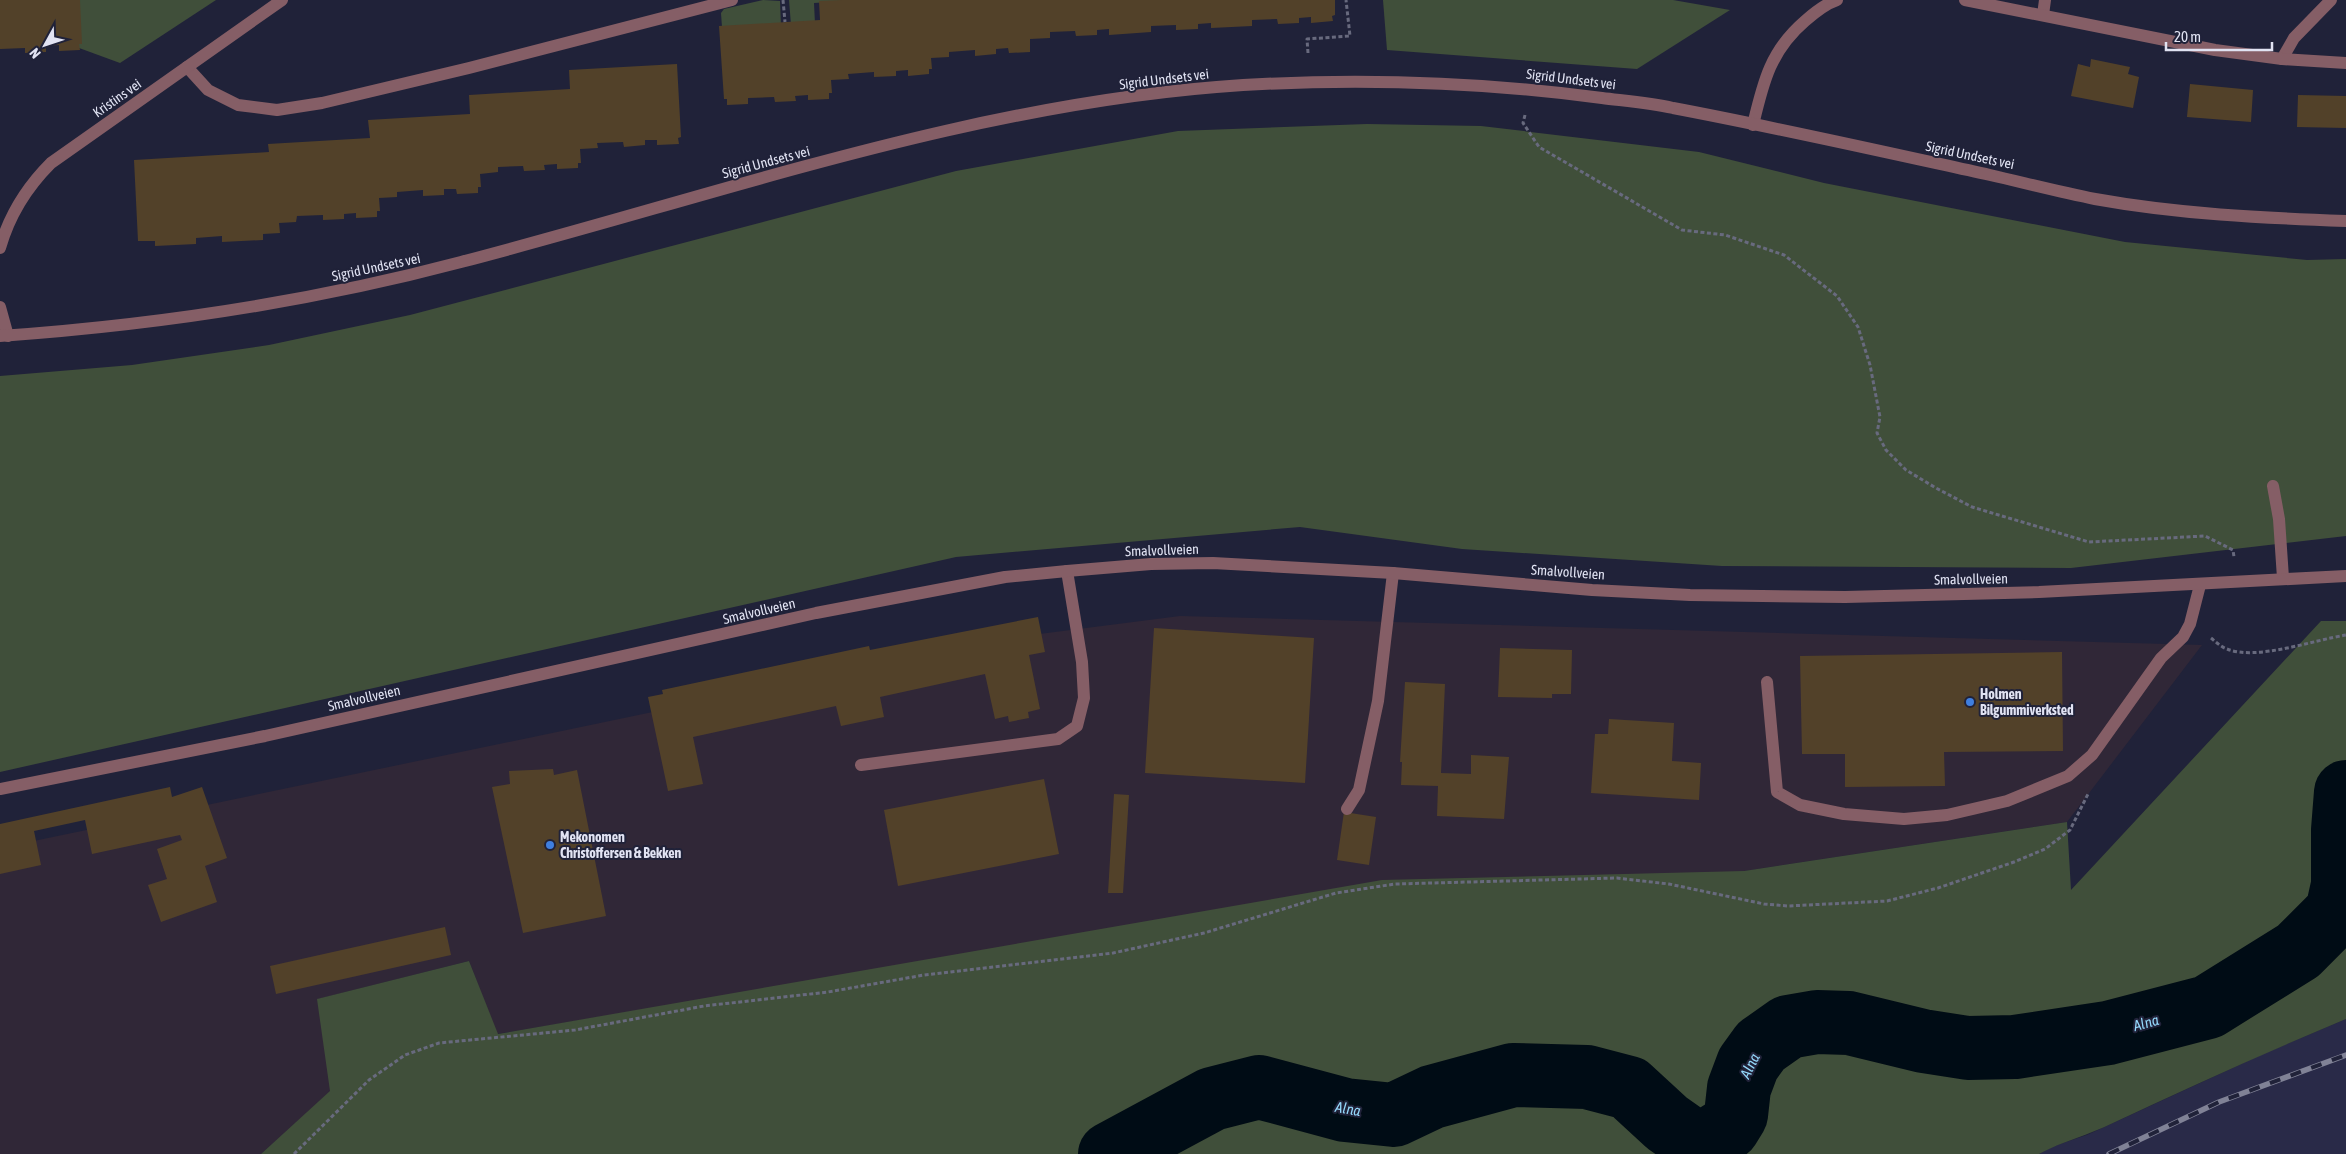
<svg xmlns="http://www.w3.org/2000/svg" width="2346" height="1154" font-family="'Asap Condensed',sans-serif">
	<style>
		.industrial { fill: #302737 }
		.built { fill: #292a48 }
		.green { fill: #404f3a }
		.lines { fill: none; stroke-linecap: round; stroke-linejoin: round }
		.river { stroke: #000c15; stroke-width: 64 }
		.building { fill: #524129 }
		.path { stroke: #686a7e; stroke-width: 3; stroke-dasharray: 4 2.5; stroke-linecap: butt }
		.service { stroke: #855e66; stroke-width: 12 }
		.minor { stroke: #855e66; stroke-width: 12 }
		.tertiary { stroke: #855e66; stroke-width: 12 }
		.rail-casing { stroke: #808296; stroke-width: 5.5 }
		.rail { stroke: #202239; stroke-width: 4; stroke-dasharray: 11; stroke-linecap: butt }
		.shop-dot { fill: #3f7fe0; stroke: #202239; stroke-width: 2 }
		.labels { text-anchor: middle; stroke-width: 4; stroke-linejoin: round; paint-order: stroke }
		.street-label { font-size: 14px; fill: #e1e3f3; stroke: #202239 }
		.poi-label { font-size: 14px; font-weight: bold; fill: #e1e3f3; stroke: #202239; text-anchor: start }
		.water-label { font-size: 15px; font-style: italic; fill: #94d8fb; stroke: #202239 }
	</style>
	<rect width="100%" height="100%" fill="#202239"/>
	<path class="industrial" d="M1180 616 2202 645 2067 822 1744 871 801 983 497 1034 469 961 318 999 331 1091 261 1154H0V848L1008 638Z"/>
	<path class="built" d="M2346 1019V1154H2039L2054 1146 2087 1135 2263 1054Z"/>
	<g class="green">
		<path d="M0 0H216L120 63 0 19Z"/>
		<path d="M763 0 780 1 781 26 722 27 721 13 724 9Z"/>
		<path d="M789 0H864L814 3 815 24 791 25Z"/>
		<path d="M1383 0H1673L1730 10 1637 69 1387 50Z"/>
		<path d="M1367 124 1481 126 1699 152 1824 183 2125 242 2307 260 2346 259V536L2071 568 1722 566 1462 549 1300 527 956 557 0 772V376L132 365 269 345 410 315 956 171 1178 131Z"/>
		<path d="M2321 621H2346V1019C2267 1052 2190 1087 2113 1123 2089 1135 2063 1141 2039 1154H261L330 1091 317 999 469 961 498 1034 1382 880 1744 871 2067 822 2071 890Z"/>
	</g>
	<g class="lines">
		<path class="river" d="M1110 1154 1212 1099 1259 1087 1345 1110 1394 1115 1432 1097 1513 1075 1587 1077 1629 1088 1667 1123 1694 1142 1707 1141 1728 1128 1736 1115 1739 1088 1748 1064 1761 1046 1788 1027 1817 1022 1849 1023 1923 1041 1968 1048 2015 1047 2108 1033 2208 1007 2298 951 2337 912 2343 885V830L2346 792"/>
	</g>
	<g class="building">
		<path d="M0 0H80L82 44H79L80 50 59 51V45L46 46V52L25 53V48L0 49Z"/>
		<path d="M842 0H1335V15L1332 16 1333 21 1311 23V17L1299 18V23L1278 24 1277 19 1252 20V26L1211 28V23L1198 24V29L1176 30V25L1151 26V32L1109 35V29L1097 30V35L1076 36 1075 31 1050 32V38L1030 39V52L1009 53 1008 48 996 49V54L975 56V50L949 52V57L931 58 932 69H929V74L908 76V70L896 71V76L874 77V72L848 74 849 79 831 80 832 93H829V99L808 100V95L795 96 796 101 775 102 774 97 748 98V104L727 105V99H724L719 26 820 20 819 1Z"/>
		<path d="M2091 59 2130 67 2128 74 2139 77 2133 108 2071 96 2078 64 2090 67Z"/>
		<path d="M677 64 681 137 678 138 679 144 657 145V140H645V145L624 147 623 142 597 143 598 148 580 149 581 163H578V168L557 169V164L544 165 545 170 524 171 523 166 498 167V172L480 174 481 187H478V193L457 194 456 189H444V195L423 196V190L397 192V197L379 198 380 211H377V217L356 218V213L344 214V219L323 220V215L297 216 296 222 279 223 280 233 263 234V240L222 242V236L196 238V244L155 246V241H138L134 160 269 152 268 144 370 138 368 120 470 114 469 95 570 89 569 70Z"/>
		<path d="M2190 84 2253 90 2251 122 2187 117Z"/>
		<path d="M2298 95 2346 96V128L2297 127Z"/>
		<path d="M1038 617 1045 652 1029 655 1040 709 1028 712 1029 718 1009 722 1008 716 995 719 985 674 880 697 884 717 841 726 836 706 693 737 703 784 668 791 648 697 663 694 662 690 869 646 870 650Z"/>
		<path d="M1154 628 1314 638 1305 783 1145 773Z"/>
		<path d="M1500 648 1572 650 1571 694H1552V698L1498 697Z"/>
		<path d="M2062 652 2063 751 1944 752 1945 786 1845 787V754H1802L1800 656Z"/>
		<path d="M1405 682 1445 684 1441 773 1471 774V755L1509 757 1504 819 1437 816 1438 786 1401 785 1402 762H1400Z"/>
		<path d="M1609 719 1674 723 1672 761 1701 763 1699 800 1591 793 1595 734H1608Z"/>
		<path d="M553 769 554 775 577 770 606 916 523 933 492 787 510 784 509 771Z"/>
		<path d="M1044 779 1059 854 898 886 884 810Z"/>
		<path d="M170 787 172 797 202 787 227 858 205 866 217 902 161 922 148 885 167 879 157 849 182 840 180 835 92 854 85 820 34 831 41 865 0 874V824Z"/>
		<path d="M1114 794 1129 795 1123 893H1108Z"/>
		<path d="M1344 812 1376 817 1369 865 1337 860Z"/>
		<path d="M445 927 451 955 276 994 270 966Z"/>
	</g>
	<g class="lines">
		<g class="path">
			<path d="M783 0 785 22"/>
			<path d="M1308 53 1307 39 1350 36 1346 0"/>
			<path d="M1525 115 1523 123 1539 147 1682 230 1725 235 1784 255 1837 296 1858 327 1870 365 1880 417 1877 433 1886 450 1906 470 1936 488 1972 507 2089 542 2205 536 2233 550 2234 557"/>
			<path d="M2211 638C2216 642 2221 647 2227 649 2256 661 2314 640 2346 635"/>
			<path d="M294 1154 369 1080 405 1055 439 1043 575 1030 704 1006 828 992 924 975 1113 953 1204 933 1336 893 1395 884 1617 878 1669 884 1764 904 1788 906 1887 901 1938 888 2014 862 2045 849 2070 830 2088 794"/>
		</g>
		<g class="service">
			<path d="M2043 15 2045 0"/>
			<path d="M2282 59 2294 38 2331 0"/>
			<path d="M187 67 208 90 238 105 277 110 322 103 469 68 732 0"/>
			<path d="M2273 486 2279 519 2283 578"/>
			<path d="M1767 682 1777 792 1800 805 1844 814 1904 819 1947 815 2007 801 2068 776 2092 755 2161 658 2183 637 2190 624 2200 585"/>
			<path d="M861 765 1058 739 1077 726 1084 698 1082 662 1067 571"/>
			<path d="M1347 809 1359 790 1378 701 1393 573"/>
		</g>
		<g class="minor">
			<path d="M1965 0 2215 50 2282 59 2346 63"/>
			<path d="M1753 125C1763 83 1770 51 1805 21 1814 13 1825 4 1837 0"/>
			<path d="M0 248C9 216 27 187 51 163L282 0"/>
			<path d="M0 307 8 336"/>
			<path d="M0 336C156 325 310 302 461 262 719 195 975 102 1243 85 1365 78 1482 82 1602 98 1626 101 1650 103 1673 108 1779 128 1885 152 1990 175 2025 183 2060 192 2095 199 2178 214 2262 218 2346 221"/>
		</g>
		<path class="tertiary" d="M0 789 265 736 816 613 1005 577 1067 571 1151 564 1213 563 1393 573 1592 590 1690 595 1845 597 2039 592 2346 576"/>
		<g class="rail-casing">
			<path id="rail" d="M2109 1154 2219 1102 2346 1055"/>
		</g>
		<use href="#rail" class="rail"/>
	</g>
	<g class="shop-dot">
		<circle cx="1970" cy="702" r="5"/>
		<circle cx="550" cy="845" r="5"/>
	</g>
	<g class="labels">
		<g class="street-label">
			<text transform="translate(1164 79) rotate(-7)" y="5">Sigrid Undsets vei</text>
			<text transform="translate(1571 79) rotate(7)" y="5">Sigrid Undsets vei</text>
			<text transform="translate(117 98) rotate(-35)" y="5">Kristins vei</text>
			<text transform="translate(1970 155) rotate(12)" y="5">Sigrid Undsets vei</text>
			<text transform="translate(766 162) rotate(-15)" y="5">Sigrid Undsets vei</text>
			<text transform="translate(376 267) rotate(-12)" y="5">Sigrid Undsets vei</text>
			<text transform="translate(1162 550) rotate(-2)" y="5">Smalvollveien</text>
			<text transform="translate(1568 572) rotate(4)" y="5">Smalvollveien</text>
			<text transform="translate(1971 579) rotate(-1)" y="5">Smalvollveien</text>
			<text transform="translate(759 611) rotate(-13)" y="5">Smalvollveien</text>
			<text transform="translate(364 698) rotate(-13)" y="5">Smalvollveien</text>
		</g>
		<g class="poi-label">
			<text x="1980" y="699">Holmen<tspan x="1980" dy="16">Bilgummiverksted</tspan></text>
			<text x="560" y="842">Mekonomen<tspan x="560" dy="16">Christoffersen &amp; Bekken</tspan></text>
		</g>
		<g class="water-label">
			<text transform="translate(2146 1023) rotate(-15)" y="5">Alna</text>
			<text transform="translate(1750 1066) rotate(-63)" y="5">Alna</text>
			<text transform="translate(1348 1109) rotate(10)" y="5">Alna</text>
		</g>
	</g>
	<g transform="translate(45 45) rotate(230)" stroke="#202239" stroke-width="4" paint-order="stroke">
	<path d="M0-4L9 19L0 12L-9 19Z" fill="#e1e3f3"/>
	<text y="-8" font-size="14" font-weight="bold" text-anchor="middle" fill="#e1e3f3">N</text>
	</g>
	<path d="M2166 42v8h106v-8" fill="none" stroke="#e1e3f3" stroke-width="2.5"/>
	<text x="2174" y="42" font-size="15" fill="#e1e3f3" stroke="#202239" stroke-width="4" paint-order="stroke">20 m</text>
</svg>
